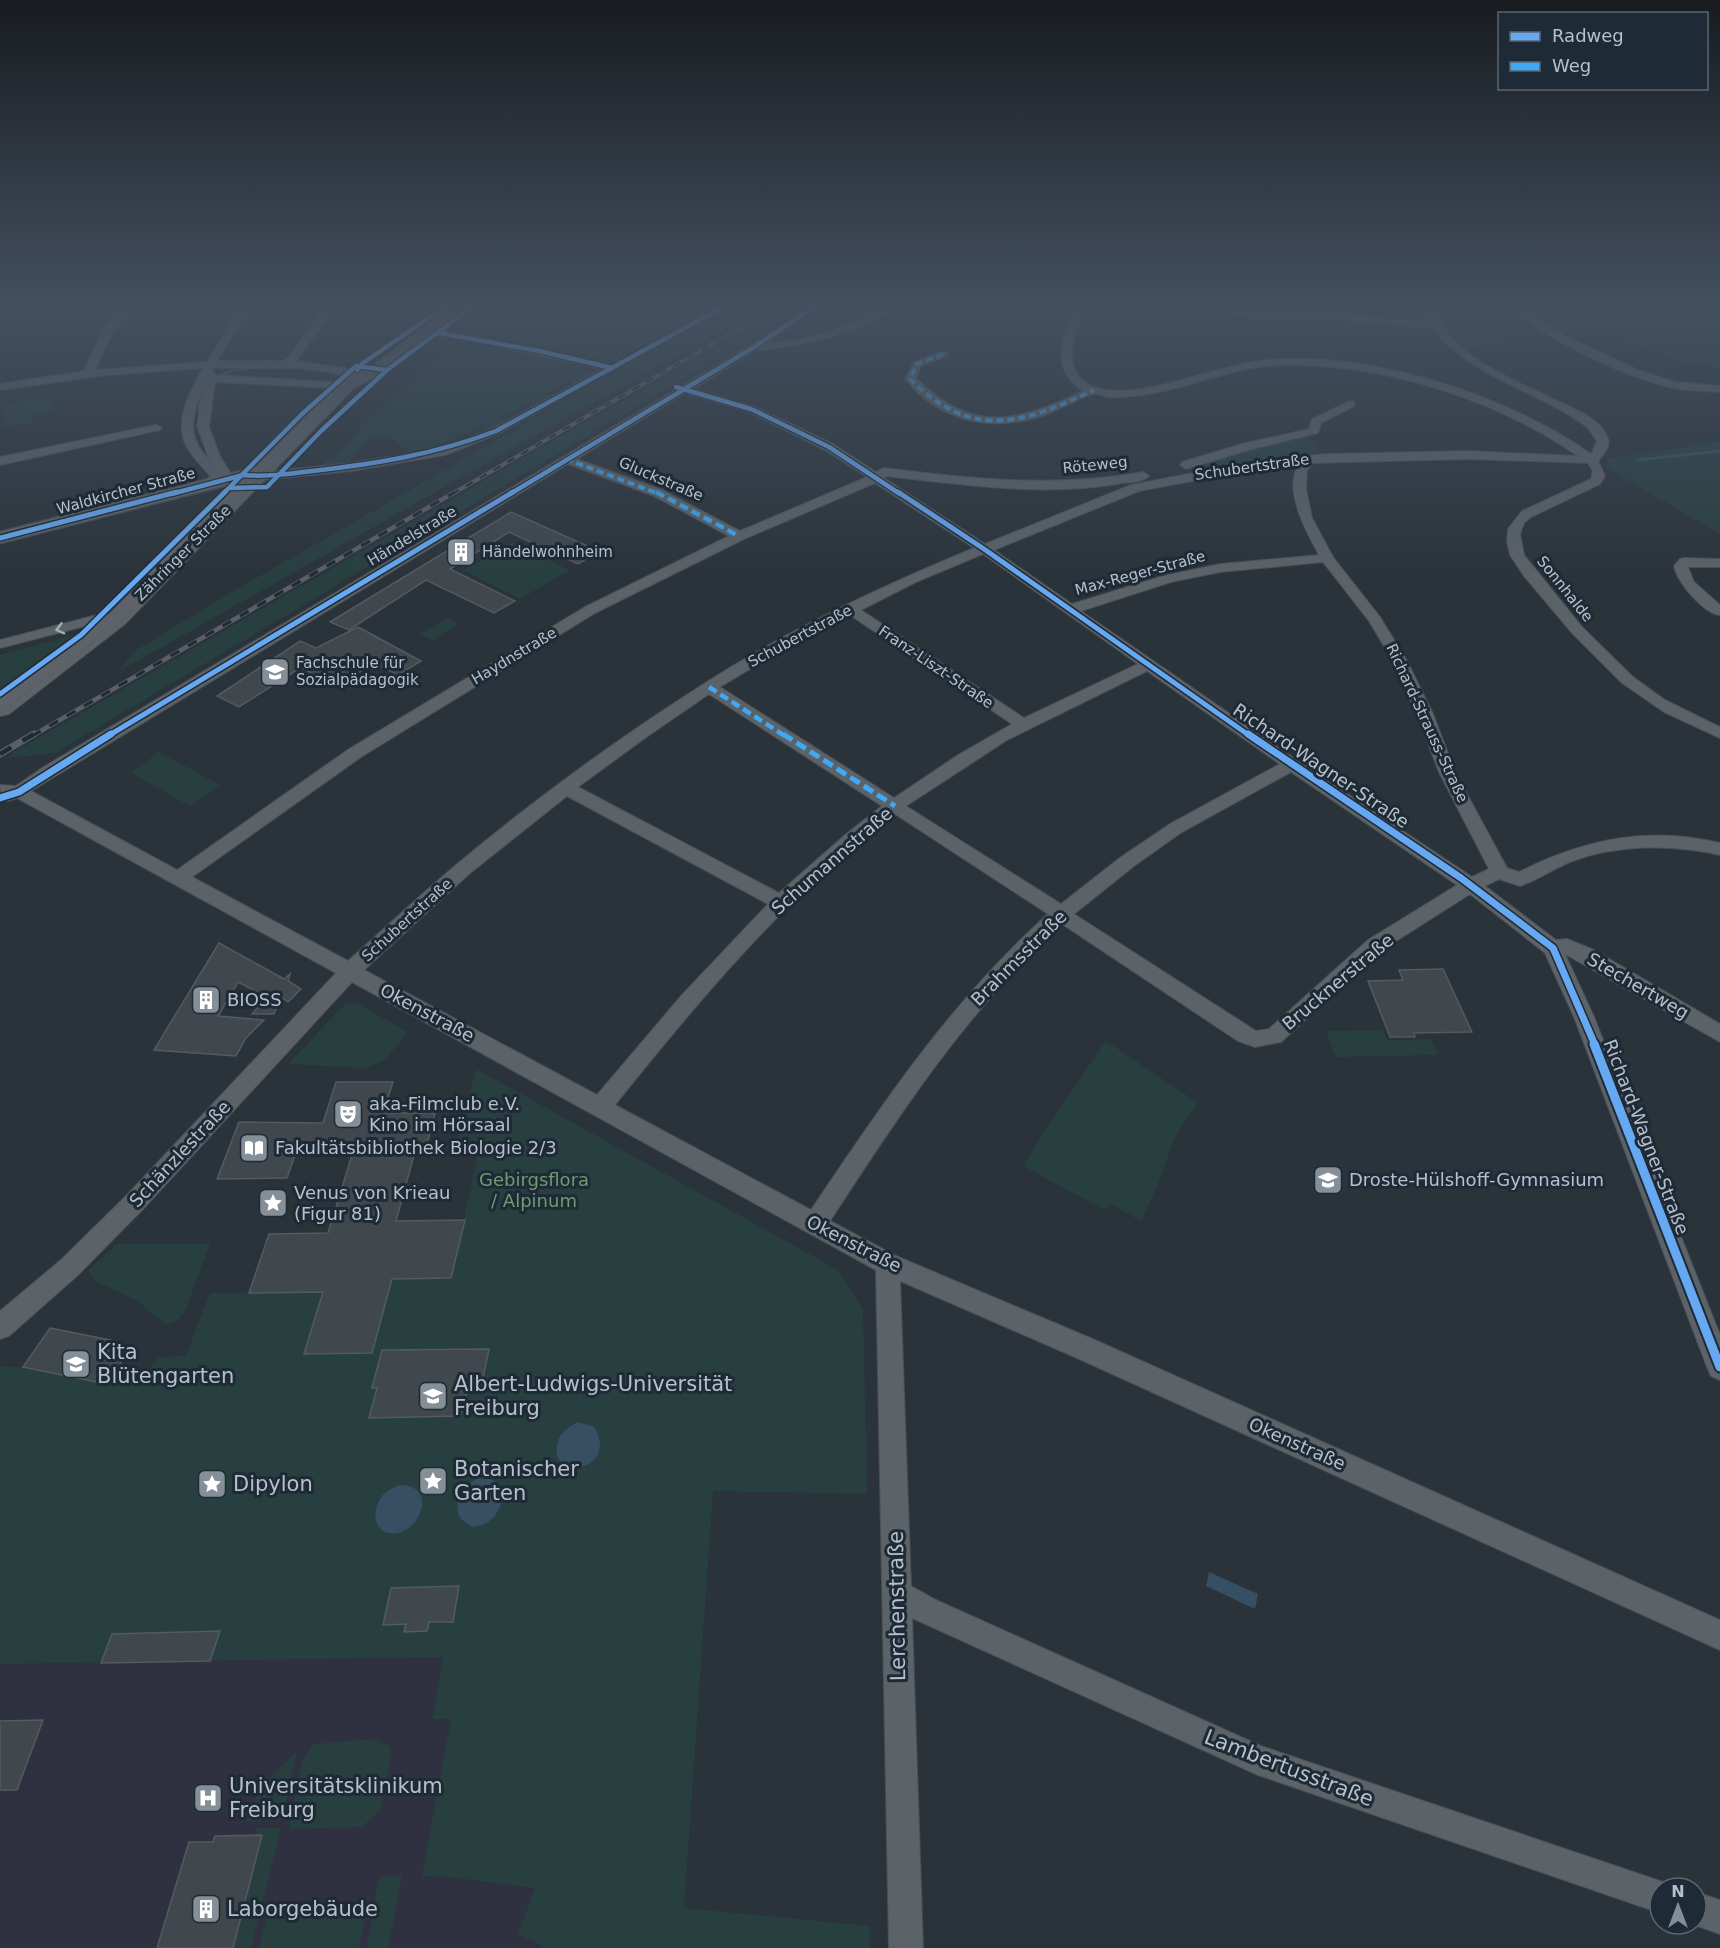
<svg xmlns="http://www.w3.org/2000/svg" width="1720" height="1948" font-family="'DejaVu Sans',sans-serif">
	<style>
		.medical { fill: #303140 }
		.green { fill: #283f40 }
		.water { fill: #374f63 }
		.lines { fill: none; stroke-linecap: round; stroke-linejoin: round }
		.stream { stroke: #374f63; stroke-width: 3 }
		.building { fill: #40474d; stroke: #535a61; stroke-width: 1.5 }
		.street-casing { stroke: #494f54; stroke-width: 2 }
		.secondary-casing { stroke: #494f54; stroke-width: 3 }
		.primary-casing { stroke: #495057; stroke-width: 2 }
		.highway-casing { stroke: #484f55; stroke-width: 3 }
		.street { fill: #5b6268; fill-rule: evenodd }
		.secondary { fill: #60656c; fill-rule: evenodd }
		.primary { fill: #5e6369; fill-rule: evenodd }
		.highway { fill: #606467; fill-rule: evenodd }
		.tram { stroke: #5a6066; stroke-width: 1.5 }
		.rail-far2-casing { stroke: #5a6066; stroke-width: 4 }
		.rail-far1-casing { stroke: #5a6066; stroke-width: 4.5 }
		.rail-casing { stroke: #5a6066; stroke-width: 7 }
		.rail-far2 { stroke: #1e2a35; stroke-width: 2; stroke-dasharray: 8; stroke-linecap: butt }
		.rail-far1 { stroke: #1e2a35; stroke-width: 3; stroke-dasharray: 10; stroke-linecap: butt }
		.rail { stroke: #1e2a35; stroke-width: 4.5; stroke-dasharray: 13; stroke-linecap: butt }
		.quiet-far2 { stroke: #3fa9f5; stroke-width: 4; stroke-dasharray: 7 4; stroke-linecap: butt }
		.quiet-far1 { stroke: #3fa9f5; stroke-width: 4.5; stroke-dasharray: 9 4.5; stroke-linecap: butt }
		.quiet { stroke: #3fa9f5; stroke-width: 5; stroke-dasharray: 11 5; stroke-linecap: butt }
		.cycleway-far3-casing { stroke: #1e2a35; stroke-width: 7 }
		.cycleway-far2-casing { stroke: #1e2a35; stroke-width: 8 }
		.cycleway-far1-casing { stroke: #1e2a35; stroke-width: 10 }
		.cycleway-casing { stroke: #1e2a35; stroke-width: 13 }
		.cycleway-far3 { stroke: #66a8f1; stroke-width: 4.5 }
		.cycleway-far2 { stroke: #66a8f1; stroke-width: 5 }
		.cycleway-far1 { stroke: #66a8f1; stroke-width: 7 }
		.cycleway { stroke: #66a8f1; stroke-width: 9 }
		.oneway { stroke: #a3adb6 }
		.labels { text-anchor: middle; stroke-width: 6; stroke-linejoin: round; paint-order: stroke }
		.far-street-label { font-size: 15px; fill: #b5c0ca; stroke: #1e2a35 }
		.far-poi-label { font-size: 15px; fill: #b5c0ca; stroke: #1e2a35; text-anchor: start }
		.street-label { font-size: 18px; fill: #b5c0ca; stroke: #1e2a35 }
		.poi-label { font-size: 18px; fill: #b5c0ca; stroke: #1e2a35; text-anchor: start }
		.park-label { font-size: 18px; fill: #6c9c71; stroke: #1e2a35 }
		.near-poi-label { font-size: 21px; fill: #b5c0ca; stroke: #1e2a35; text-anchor: start }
		.near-street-label { font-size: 21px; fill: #b5c0ca; stroke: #1e2a35 }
	</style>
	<rect width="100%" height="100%" fill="#2b333a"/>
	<path class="medical" d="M443 1657 432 1719H451L422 1876 449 1877 684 1909 870 1926V1948H0V1664Z"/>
	<g class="green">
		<path d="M480 304H721L614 361 454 326Z"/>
		<path d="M733 304H767L118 672 133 652 237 589 621 369 619 367Z"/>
		<path d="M790 304H809L55 753 8 758 9 755Z"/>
		<path d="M1570 304H1720V368L1682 362 1633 342 1605 327 1557 333 1531 318 1582 312Z"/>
		<path d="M1443 329 1492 330 1507 342 1462 348Z"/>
		<path d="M469 343 536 356 596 373 576 383 569 381 544 394 552 398 536 406 527 404 501 418 508 421 492 431 482 427 451 440 457 445 406 456 407 451 394 440 371 436 347 465 320 468 326 460 334 459 366 422 443 355 436 354 439 352 453 354Z"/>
		<path d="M56 396 52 412 32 415V423L3 427V404Z"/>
		<path d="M1304 435 1316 443 1319 452 1317 455 1265 459 1186 471V468Z"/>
		<path d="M1720 441V534L1607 468 1608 459Z"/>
		<path d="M513 543 570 570 520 599 463 570Z"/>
		<path d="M447 618 459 624 433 640 420 634Z"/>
		<path d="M77 634 0 691V655Z"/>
		<path d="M159 752 220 785 190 806 131 773Z"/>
		<path d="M356 1003 408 1032 385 1060 364 1068 288 1064 345 1005Z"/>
		<path d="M1383 1030 1387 1040 1431 1039 1438 1055 1336 1057 1326 1031Z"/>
		<path d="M1106 1041 1198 1103 1176 1135 1158 1184 1141 1221 1109 1203 1105 1210 1023 1166 1044 1132Z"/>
		<path d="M476 1069 838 1270 863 1310 867 1494 713 1491 684 1908 870 1926V1948H546L518 1934 535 1888 449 1877 422 1876 451 1719H432L443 1657 0 1664V1366L23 1367 96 1382 119 1378 120 1386 138 1382 159 1357 186 1356 210 1293 323 1292 392 1279 451 1278 478 1154H455Z"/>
		<path d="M117 1244H210L184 1313 176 1321 166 1325 136 1300 93 1280 89 1270Z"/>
		<path d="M375 1739 389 1746 391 1754 380 1811 361 1827 289 1829 302 1762 314 1744Z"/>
		<path d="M297 1751 282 1820 247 1821C255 1788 275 1775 297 1751Z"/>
		<path d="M256 1828H281L251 1948H233L262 1835H255Z"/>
		<path d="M402 1876 388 1948H367L379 1877Z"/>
		<path d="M368 1904 359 1948H259L270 1905Z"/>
	</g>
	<g class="water">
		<path d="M578 1422 594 1427C620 1468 552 1485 557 1446 558 1434 567 1427 578 1422Z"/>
		<path d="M476 1479C491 1477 499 1480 503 1495 500 1514 491 1525 472 1527L460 1518C453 1502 461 1488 476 1479Z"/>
		<path d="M399 1485C442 1485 417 1539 389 1533 371 1529 373 1506 383 1495 388 1490 393 1488 399 1485Z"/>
		<path d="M1209 1572 1258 1594 1255 1609 1206 1586Z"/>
	</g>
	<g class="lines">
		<path class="stream" d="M1637 460 1720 451"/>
	</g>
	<g class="building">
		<path d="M511 512 599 551 578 564 509 532 450 569 515 601 494 613 426 580 349 630 330 622Z"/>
		<path d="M358 627 421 661 398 675 374 663 339 685 300 668 239 707 217 696 300 641 316 648Z"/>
		<path d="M219 943 284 979 290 974 288 981 301 989 288 1002 281 997 274 1014H252L267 997 238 982 218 1016 264 1020 246 1038 236 1056 154 1050Z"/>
		<path d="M1443 969 1472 1032 1414 1033 1415 1037H1390L1368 981 1403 980 1399 970Z"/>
		<path d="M336 1082H393L383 1113H435L426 1148H416L396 1221 465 1220 451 1278 392 1279 372 1353 304 1354 323 1292 249 1293 269 1234 328 1233 352 1155H295L287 1178 217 1179 239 1122 323 1123Z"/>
		<path d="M50 1328 120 1342 116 1349 126 1351 117 1372 103 1370 96 1382 23 1367Z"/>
		<path d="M489 1349 481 1388 468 1389 460 1416 369 1418 377 1388H372L382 1350Z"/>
		<path d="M459 1586 453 1622H429L427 1631 404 1632 406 1624 383 1625 391 1588Z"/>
		<path d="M220 1631 210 1661 101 1663 112 1634Z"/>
		<path d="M43 1720 17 1790H0V1721Z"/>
		<path d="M262 1835 233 1948H157L189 1842H213L215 1836Z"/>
	</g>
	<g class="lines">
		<g class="street-casing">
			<g id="street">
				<path d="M7 304H18L0 316V308Z"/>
				<path d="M128 304H138L114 329 95 370 207 362 243 304H253L217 361H283L289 357 326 304H336L297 361 369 372 374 375 369 378 298 368H214L212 370 216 375 345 383 350 386 345 389 215 382 209 427 220 456 233 477 220 484 216 483C207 471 196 462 188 449 172 424 190 391 203 368L107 375 0 390V384L84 371 104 328ZM203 389 197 427 212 463C187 438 190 420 203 389Z"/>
				<path d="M813 304H824L766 344C792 341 819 336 843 327 863 320 883 304 903 304L868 324 832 337 791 346 755 351 693 389 755 407 833 444 876 472 884 468C971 479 1056 488 1143 472L1149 476C1143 482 1132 482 1123 483 1045 497 965 485 886 476L884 478 985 544 1131 485 1266 459 1327 454 1468 451 1578 456C1496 399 1382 363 1282 365 1235 366 1194 387 1149 394 1135 396 1121 398 1108 397 1104 396 1098 393 1094 394 1085 395 1060 409 1048 414 996 433 941 424 905 379L914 362 943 351 947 352V356L921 366 916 378C973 434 1016 422 1083 391 1047 366 1063 338 1076 304H1086C1077 329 1058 369 1090 385 1130 405 1214 366 1259 361 1363 348 1507 394 1591 454L1592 453 1597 441 1587 427C1537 390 1472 378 1432 328 1398 325 1365 321 1331 319 1300 318 1233 324 1209 304H1223L1241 309 1268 312 1324 313 1428 321 1422 304H1432C1448 358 1518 381 1564 404 1579 411 1600 420 1607 436 1612 446 1604 454 1598 461L1605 476 1600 484 1531 517 1524 523 1520 534 1524 555 1582 627 1633 677 1665 700 1720 727V738L1664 712 1622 683 1572 633 1524 576 1510 555 1507 542 1508 529 1522 511 1591 479 1593 471 1588 463 1468 459 1313 463 1307 470 1306 489 1312 518 1333 557 1380 617 1407 661 1433 714 1455 772 1507 868 1519 872C1585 839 1647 826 1720 843V855C1671 844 1617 844 1570 862 1553 869 1538 880 1520 886L1499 879 1485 886 1556 940 1567 939 1594 950 1720 1024V1042L1565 954 1594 1017 1720 1335V1380L1711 1376 1707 1367 1574 1017 1545 953 1470 894 1382 950 1281 1042 1255 1047 1238 1041 1062 924C967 1010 899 1115 830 1221L896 1256 1095 1340 1720 1620V1650L1077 1358 900 1281 911 1586 936 1600 1261 1746 1672 1885 1673 1888H1660V1913L1258 1775 912 1618 923 1948H889L876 1270 352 982 144 1208 78 1275 9 1336 0 1339V1311L62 1259 128 1194 336 973 17 798 8 801 2 799 0 785 16 786 42 768 747 347ZM685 393 747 411 825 450 867 477 740 531 662 490 577 459ZM568 464 654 496 729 536 585 607 349 749 177 870 31 791ZM1300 464C1281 487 1307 533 1319 555L1220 564 1163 576 1072 604 994 550 1139 491 1266 467ZM875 483 974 548C880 587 788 630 702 685 617 739 534 800 456 865 419 896 384 929 348 961L192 877 361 757 595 613 744 539ZM983 554 1138 664 1024 718 861 610 916 582ZM1323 562 1369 621 1393 661 1417 714 1439 772 1489 869 1472 877 1298 761 1081 611 1171 582 1220 572ZM850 615 1012 724 958 755 894 798 720 687 785 648ZM1147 671 1280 764 1170 824 1121 857 1061 904 906 806 1007 740ZM709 694 882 806 845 835 779 893 578 787 645 738ZM1291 772 1457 885 1368 940 1269 1029 1256 1031 1074 914 1134 866 1182 832ZM567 796 768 904 681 996 597 1095 364 970 469 874ZM895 814 1048 914C952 1000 882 1104 811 1210L615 1105C699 1000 786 895 895 814Z"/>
				<path d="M1509 304H1520L1545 323 1566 336 1638 370 1675 382 1720 386V392C1703 391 1686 391 1669 387 1626 377 1537 337 1509 304Z"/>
				<path d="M413 327 460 333 612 365 617 368 500 433 445 455 351 471 263 480 240 478V472H263L351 463 438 449 492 429 602 369 460 339 409 332 408 330Z"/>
				<path d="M1350 401 1354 402V406L1321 423 1318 433 1249 450 1186 469 1180 465 1182 462 1242 444 1309 429 1312 419Z"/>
				<path d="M156 425 162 428 160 430 0 465V457Z"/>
				<path d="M1685 558 1720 559V567H1688L1694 582 1720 605V615C1704 614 1677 582 1674 566L1680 559Z"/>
				<path d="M97 615H117L124 619 117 623H97L0 648V640Z"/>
				<path d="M1696 1892 1720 1900V1934L1692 1924H1696Z"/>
			</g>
		</g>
		<g class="secondary-casing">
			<path id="secondary" d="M264 465 270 466 272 470 270 474 0 543V532Z"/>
		</g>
		<g class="primary-casing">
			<path id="primary" d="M454 304H472L386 373 355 387 125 624 9 714 0 716V696L109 614 343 379 374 365Z"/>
		</g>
		<g class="highway-casing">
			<path id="highway" d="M0 304H9L6 309 0 310Z"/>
		</g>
		<use href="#street" class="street"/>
		<use href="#secondary" class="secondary"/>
		<use href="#primary" class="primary"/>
		<use href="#highway" class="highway"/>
		<g class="tram">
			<path d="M201 487 268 470"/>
			<path d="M0 538 199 484 209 478 213 470C203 443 192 418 204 389 215 361 298 366 323 370 330 371 338 375 345 377L347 384 343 391"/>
			<path d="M0 713 116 625 189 553 350 385 458 304"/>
		</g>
		<g class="rail-far2-casing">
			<path id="rail-far2" d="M452 494 782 304"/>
		</g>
		<g class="rail-far1-casing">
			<path id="rail-far1" d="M32 736 455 492"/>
		</g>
		<g class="rail-casing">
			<path id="rail" d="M0 754 34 734"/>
		</g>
		<use href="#rail-far2" class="rail-far2"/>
		<use href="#rail-far1" class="rail-far1"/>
		<use href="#rail" class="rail"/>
		<g class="quiet-far2">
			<path d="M1570 304H1607"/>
			<path d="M943 354 917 364 910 379C973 441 1021 424 1094 390"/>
			<path d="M566 459 659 494"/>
		</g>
		<g class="quiet-far1">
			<path d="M656 492 739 536"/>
			<path d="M709 687 785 736"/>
		</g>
		<path class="quiet" d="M783 734 895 806"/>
		<g class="cycleway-far3-casing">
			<g id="cycleway-far3">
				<path d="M439 333 539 351 612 368"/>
				<path d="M357 370 363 363 449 304"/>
				<path d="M676 387 751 409 829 447 900 494"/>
				<path d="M243 475C266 477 289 474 312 471 376 464 436 454 496 431L729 304"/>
				<path d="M231 488 267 487 321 431 387 370 476 304"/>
				<path d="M171 494 243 475"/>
				<path d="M223 494 302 414 356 366 387 370"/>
				<path d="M510 494 751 349 819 304"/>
			</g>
		</g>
		<g class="cycleway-far2-casing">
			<g id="cycleway-far2">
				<path d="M898 492 984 549 1250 736"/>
				<path d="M0 538 177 492"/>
				<path d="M0 694 81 635 225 492"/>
				<path d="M108 736 513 492"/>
			</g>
		</g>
		<g class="cycleway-far1-casing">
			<g id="cycleway-far1">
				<path d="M1248 734 1461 878 1553 948 1595 1045"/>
				<path d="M0 798 19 792 111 734"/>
			</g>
		</g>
		<g class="cycleway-casing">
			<path id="cycleway" d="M1594 1044 1720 1367"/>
		</g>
		<use href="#cycleway-far3" class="cycleway-far3"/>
		<use href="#cycleway-far2" class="cycleway-far2"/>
		<use href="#cycleway-far1" class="cycleway-far1"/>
		<use href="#cycleway" class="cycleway"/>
	</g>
	<defs><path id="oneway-chevron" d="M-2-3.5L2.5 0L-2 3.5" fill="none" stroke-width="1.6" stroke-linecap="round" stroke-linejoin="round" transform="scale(1.5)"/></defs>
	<use class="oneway" href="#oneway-chevron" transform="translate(60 629) rotate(166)"/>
	<linearGradient id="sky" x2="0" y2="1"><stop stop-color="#181c20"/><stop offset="0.53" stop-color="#445060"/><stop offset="1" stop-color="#445060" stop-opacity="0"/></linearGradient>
	<rect width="1720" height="577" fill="url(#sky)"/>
	<defs>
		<g id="building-square" transform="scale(1.5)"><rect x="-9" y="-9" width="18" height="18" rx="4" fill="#858f98" stroke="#1e2a35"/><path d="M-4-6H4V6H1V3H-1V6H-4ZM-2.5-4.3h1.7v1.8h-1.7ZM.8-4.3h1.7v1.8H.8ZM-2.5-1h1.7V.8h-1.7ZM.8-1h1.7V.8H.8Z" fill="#fff"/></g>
		<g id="school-square" transform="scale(1.5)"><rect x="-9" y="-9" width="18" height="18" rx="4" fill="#858f98" stroke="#1e2a35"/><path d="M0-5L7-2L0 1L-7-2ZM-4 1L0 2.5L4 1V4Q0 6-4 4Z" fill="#fff"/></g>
		<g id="theatre-square" transform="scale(1.5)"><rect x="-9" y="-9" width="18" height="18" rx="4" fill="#858f98" stroke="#1e2a35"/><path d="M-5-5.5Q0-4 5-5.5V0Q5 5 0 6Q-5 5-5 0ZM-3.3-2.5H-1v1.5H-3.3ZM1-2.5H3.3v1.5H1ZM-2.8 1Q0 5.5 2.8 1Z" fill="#fff"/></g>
		<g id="library-square" transform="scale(1.5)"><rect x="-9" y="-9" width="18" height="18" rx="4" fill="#858f98" stroke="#1e2a35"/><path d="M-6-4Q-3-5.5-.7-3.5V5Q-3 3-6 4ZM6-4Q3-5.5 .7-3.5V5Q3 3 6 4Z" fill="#fff"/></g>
		<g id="sight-square" transform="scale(1.5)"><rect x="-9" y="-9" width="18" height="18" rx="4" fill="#858f98" stroke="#1e2a35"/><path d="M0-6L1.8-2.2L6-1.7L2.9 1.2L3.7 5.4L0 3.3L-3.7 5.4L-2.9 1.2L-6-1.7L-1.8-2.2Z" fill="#fff"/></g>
		<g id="university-square" transform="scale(1.5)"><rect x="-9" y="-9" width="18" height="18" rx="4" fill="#858f98" stroke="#1e2a35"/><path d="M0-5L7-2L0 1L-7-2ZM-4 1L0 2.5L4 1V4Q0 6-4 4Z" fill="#fff"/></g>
		<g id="hospital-square" transform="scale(1.5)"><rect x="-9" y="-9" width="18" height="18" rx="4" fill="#858f98" stroke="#1e2a35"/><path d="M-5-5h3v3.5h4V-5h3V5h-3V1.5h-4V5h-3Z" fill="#fff"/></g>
	</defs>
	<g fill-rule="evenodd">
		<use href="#building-square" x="461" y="552"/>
		<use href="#school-square" x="275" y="672"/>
		<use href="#building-square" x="206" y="1000"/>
		<use href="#theatre-square" x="348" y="1114"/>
		<use href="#library-square" x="254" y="1148"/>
		<use href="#school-square" x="1328" y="1180"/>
		<use href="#sight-square" x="273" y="1203"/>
		<use href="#school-square" x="76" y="1364"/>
		<use href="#university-square" x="433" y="1396"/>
		<use href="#sight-square" x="433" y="1481"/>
		<use href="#sight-square" x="212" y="1484"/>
		<use href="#hospital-square" x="208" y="1798"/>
		<use href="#building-square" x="206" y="1909"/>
	</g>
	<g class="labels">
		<g class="far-street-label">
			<text transform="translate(1095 465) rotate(-6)" y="5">Röteweg</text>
			<text transform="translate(1252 467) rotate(-8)" y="5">Schubertstraße</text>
			<text transform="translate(661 479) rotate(23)" y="5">Gluckstraße</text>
			<text transform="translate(126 491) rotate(-15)" y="5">Waldkircher Straße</text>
			<text transform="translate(412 536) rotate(-31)" y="5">Händelstraße</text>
			<text transform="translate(183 553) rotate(-45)" y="5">Zähringer Straße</text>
			<text transform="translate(1140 573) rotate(-15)" y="5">Max-Reger-Straße</text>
			<text transform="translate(1565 589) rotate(51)" y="5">Sonnhalde</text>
			<text transform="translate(800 636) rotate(-28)" y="5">Schubertstraße</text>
			<text transform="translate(514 656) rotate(-31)" y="5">Haydnstraße</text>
			<text transform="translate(936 667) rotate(34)" y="5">Franz-Liszt-Straße</text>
			<text transform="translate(1427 723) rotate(65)" y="5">Richard-Strauss-Straße</text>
			<text transform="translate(407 920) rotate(-42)" y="5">Schubertstraße</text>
		</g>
		<g class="far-poi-label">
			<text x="482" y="557">Händelwohnheim</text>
			<text x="296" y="668">Fachschule für<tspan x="296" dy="17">Sozialpädagogik</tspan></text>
		</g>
		<g class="street-label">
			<text transform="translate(1321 766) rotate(34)" y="6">Richard-Wagner-Straße</text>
			<text transform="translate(832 861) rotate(-41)" y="6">Schumannstraße</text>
			<text transform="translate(1019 958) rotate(-45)" y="6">Brahmsstraße</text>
			<text transform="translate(1338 982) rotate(-40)" y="6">Brucknerstraße</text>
			<text transform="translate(1638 986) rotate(30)" y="6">Stechertweg</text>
			<text transform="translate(427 1013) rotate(28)" y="6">Okenstraße</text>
			<text transform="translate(1646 1137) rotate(69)" y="6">Richard-Wagner-Straße</text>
			<text transform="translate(180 1154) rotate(-47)" y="6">Schänzlestraße</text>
			<text transform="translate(854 1244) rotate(27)" y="6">Okenstraße</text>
			<text transform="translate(1297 1444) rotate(24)" y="6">Okenstraße</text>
		</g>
		<g class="poi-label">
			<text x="227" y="1006">BIOSS</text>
			<text x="369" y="1110">aka-Filmclub e.V.<tspan x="369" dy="21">Kino im Hörsaal</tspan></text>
			<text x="275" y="1154">Fakultätsbibliothek Biologie 2/3</text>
			<text x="1349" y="1186">Droste-Hülshoff-Gymnasium</text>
			<text x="294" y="1199">Venus von Krieau<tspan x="294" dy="21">(Figur 81)</tspan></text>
		</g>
		<g class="park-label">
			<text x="534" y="1186">Gebirgsflora<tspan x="534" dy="21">/ Alpinum</tspan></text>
		</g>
		<g class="near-poi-label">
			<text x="97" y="1359">Kita<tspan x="97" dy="24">Blütengarten</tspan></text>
			<text x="454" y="1391">Albert-Ludwigs-Universität<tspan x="454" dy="24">Freiburg</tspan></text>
			<text x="454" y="1476">Botanischer<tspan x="454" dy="24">Garten</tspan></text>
			<text x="233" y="1491">Dipylon</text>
			<text x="229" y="1793">Universitätsklinikum<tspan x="229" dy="24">Freiburg</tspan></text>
			<text x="227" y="1916">Laborgebäude</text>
		</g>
		<g class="near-street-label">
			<text transform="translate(897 1606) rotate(-91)" y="7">Lerchenstraße</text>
			<text transform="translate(1289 1768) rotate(21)" y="7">Lambertusstraße</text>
		</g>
	</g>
	<rect x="1498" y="12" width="210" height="78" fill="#1e2a35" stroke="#5a6671" stroke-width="1.5"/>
	<rect x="1510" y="32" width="30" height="9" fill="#66a8f1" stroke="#5a6671" stroke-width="1.5"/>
	<text x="1552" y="42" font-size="18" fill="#b5c0ca">Radweg</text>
	<rect x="1510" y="62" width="30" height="9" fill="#3fa9f5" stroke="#5a6671" stroke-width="1.5"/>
	<text x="1552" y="72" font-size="18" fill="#b5c0ca">Weg</text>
	<g transform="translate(1678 1906)"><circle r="28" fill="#1e2a35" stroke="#5a6671" stroke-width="1.5"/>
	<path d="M0-4.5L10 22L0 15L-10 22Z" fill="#858f98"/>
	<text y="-9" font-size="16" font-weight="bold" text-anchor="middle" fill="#b5c0ca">N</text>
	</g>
</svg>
